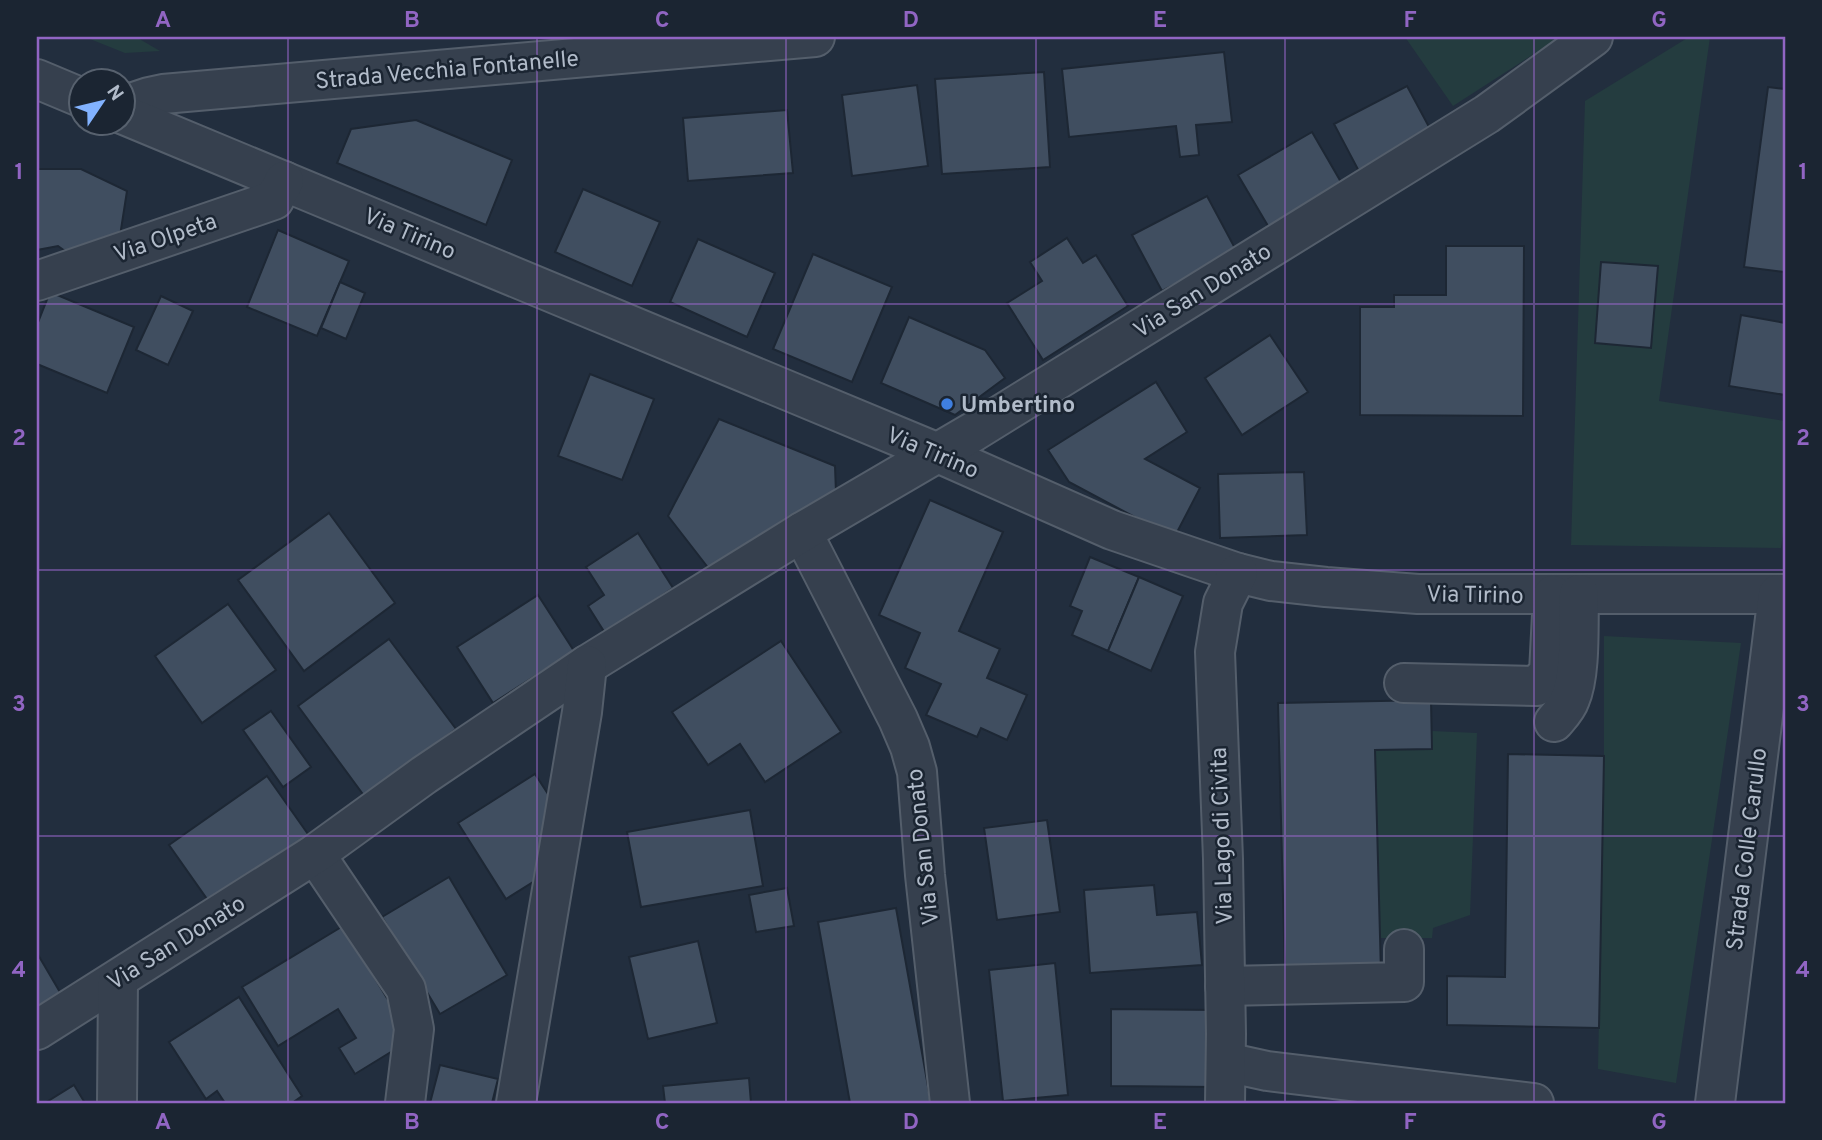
<svg xmlns="http://www.w3.org/2000/svg" width="1822" height="1140" font-family="Overpass,sans-serif">
	<style>
		.green { fill: #243c3f }
		.building { fill: #404e60; stroke: #1d2734; stroke-width: 2 }
		.lines { fill: none; stroke-linecap: round; stroke-linejoin: round }
		.minor-casing { stroke: #545e6b; stroke-width: 42 }
		.minor { stroke: #36404e; stroke-width: 38 }
		.grid { fill: none; stroke: #9165c3; stroke-width: 2; stroke-opacity: 0.55 }
		.shop-dot { fill: #3f7fe0; stroke: #1b2532; stroke-width: 2.5 }
		.labels { text-anchor: middle; stroke-width: 5; stroke-linejoin: round; paint-order: stroke }
		.street-label { font-size: 23px; fill: #b1bbc9; stroke: #1b2532 }
		.poi-label { font-size: 23px; font-weight: bold; fill: #b1bbc9; stroke: #1b2532; text-anchor: start }
		.neatline { fill: none; stroke: #9165c3; stroke-width: 2.5 }
		.grid-label { font-size: 23px; text-anchor: middle; font-weight: bold; fill: #9165c3 }
	</style>
	<rect width="100%" height="100%" fill="#222e3e"/>
	<g class="green">
		<path d="M85 37H136L160 51 125 53Z"/>
		<path d="M1405 37H1560L1453 106Z"/>
		<path d="M1689 37H1710L1659 401 1785 421V519L1781 548 1571 545 1585 101Z"/>
		<path d="M1604 636 1741 643 1676 1083 1598 1069 1604 756Z"/>
		<path d="M1432 731 1477 733 1470 915 1433 928 1432 938H1380L1375 750 1432 749Z"/>
	</g>
	<g class="building">
		<path d="M1224 52 1232 122 1196 125 1199 155 1180 157 1176 126 1069 137 1062 69Z"/>
		<path d="M1044 72 1050 167 942 174 935 79Z"/>
		<path d="M917 85 928 166 852 176 842 95Z"/>
		<path d="M1407 86 1435 138 1362 177 1334 124Z"/>
		<path d="M1768 87 1785 89V272L1744 267Z"/>
		<path d="M787 110 793 173 688 181 683 118Z"/>
		<path d="M416 120 512 160 486 225 337 163 351 129Z"/>
		<path d="M1312 132 1345 189 1271 231 1238 175Z"/>
		<path d="M37 169H81L127 191 120 236 72 256 58 246 37 250Z"/>
		<path d="M583 189 660 222 632 286 555 252Z"/>
		<path d="M1207 196 1237 252 1162 291 1132 235Z"/>
		<path d="M278 230 349 261 317 336 247 307Z"/>
		<path d="M1067 238 1083 263 1096 255 1128 306 1043 360 1007 303 1042 281 1030 262Z"/>
		<path d="M698 239 775 273 747 337 670 302Z"/>
		<path d="M1446 246H1524L1523 416 1360 415V307H1394V295H1446Z"/>
		<path d="M813 254 892 287 852 382 773 349Z"/>
		<path d="M1601 262 1658 266 1651 348 1595 343Z"/>
		<path d="M340 282 365 293 346 339 321 328Z"/>
		<path d="M50 292 134 327 107 393 37 364V325Z"/>
		<path d="M161 296 193 311 168 365 136 350Z"/>
		<path d="M1741 315 1785 323V395L1729 386Z"/>
		<path d="M909 317 985 350 1005 378 955 415 881 383Z"/>
		<path d="M1270 335 1308 392 1242 435 1205 378Z"/>
		<path d="M590 374 654 399 622 480 558 456Z"/>
		<path d="M1156 382 1187 432 1145 459 1200 488 1174 538 1069 482 1048 450Z"/>
		<path d="M719 419 835 466 836 493 713 574 668 516Z"/>
		<path d="M1304 472 1307 535 1220 538 1218 474Z"/>
		<path d="M930 500 1003 532 959 631 1000 649 987 678 1027 695 1007 740 981 728 977 737 926 715 941 684 905 668 920 633 879 615Z"/>
		<path d="M329 513 395 603 304 671 238 580Z"/>
		<path d="M638 533 673 588 605 633 588 606 604 595 586 567Z"/>
		<path d="M1090 557 1139 577 1108 651 1072 635 1082 611 1070 606Z"/>
		<path d="M1139 577 1183 596 1151 671 1108 651Z"/>
		<path d="M538 595 574 651 493 703 457 647Z"/>
		<path d="M228 604 276 670 202 723 155 656Z"/>
		<path d="M389 639 456 729 365 797 298 706Z"/>
		<path d="M781 641 841 732 765 782 740 744 708 765 672 712Z"/>
		<path d="M1431 700 1432 749 1375 750 1381 973 1285 975 1278 703Z"/>
		<path d="M271 711 311 767 283 787 243 730Z"/>
		<path d="M1508 754 1604 756 1599 1028 1447 1025V976L1505 977Z"/>
		<path d="M535 774 559 811 549 872 506 899 458 823Z"/>
		<path d="M267 776 310 837 212 906 169 845Z"/>
		<path d="M750 810 763 886 641 907 627 832Z"/>
		<path d="M1047 820 1060 912 997 920 984 828Z"/>
		<path d="M449 877 507 975 440 1014 382 917Z"/>
		<path d="M1154 885 1157 915 1197 912 1202 965 1090 973 1084 890Z"/>
		<path d="M787 888 794 926 756 932 749 895Z"/>
		<path d="M896 908 931 1103H850L818 922Z"/>
		<path d="M343 926 412 1039 355 1074 339 1048 356 1038 338 1009 278 1046 242 987Z"/>
		<path d="M698 941 717 1023 648 1039 629 957Z"/>
		<path d="M37 953 64 999 37 1015Z"/>
		<path d="M1055 963 1068 1095 1003 1101 989 970Z"/>
		<path d="M239 997 302 1096 292 1103H225L217 1091 206 1099 169 1042Z"/>
		<path d="M1111 1009 1216 1010V1087L1111 1086Z"/>
		<path d="M440 1065 498 1079 492 1103H430Z"/>
		<path d="M749 1078 751 1103H665L663 1086Z"/>
		<path d="M74 1085 85 1103H45Z"/>
	</g>
	<g class="lines">
		<g class="minor-casing">
			<g id="minor">
				<path d="M37 79 80 97"/>
				<path d="M122 106 149 97 163 94 815 37"/>
				<path d="M122 114 938 453 1112 530 1238 573 1271 581 1326 587 1418 594H1785"/>
				<path d="M37 281 274 200 284 181"/>
				<path d="M802 532 898 719 910 747 917 772 925 875 950 1103"/>
				<path d="M1404 683 1537 686 1549 672 1553 595"/>
				<path d="M1554 722C1560 715 1567 708 1570 699 1581 674 1578 623 1579 594"/>
				<path d="M315 854 406 989 414 1029 405 1103"/>
				<path d="M1225 986 1404 982V949"/>
				<path d="M37 1030 315 854 424 775 587 665 802 532 973 432 1487 114 1593 37"/>
				<path d="M1226 1062 1267 1071 1534 1103"/>
				<path d="M117 1103 118 980"/>
				<path d="M516 1103 582 712 587 665"/>
				<path d="M1225 1103 1226 1034 1223 859 1215 652 1223 603 1238 573"/>
				<path d="M1715 1103 1778 594"/>
			</g>
		</g>
		<use href="#minor" class="minor"/>
	</g>
	<path class="grid" d="M288 37V1103M537 37V1103M786 37V1103M1036 37V1103M1285 37V1103M1534 37V1103M37 304H1785M37 570H1785M37 836H1785"/>
	<circle class="shop-dot" cx="947" cy="404" r="7"/>
	<g class="labels">
		<g class="street-label">
			<text transform="translate(447 69) rotate(-5)" y="8">Strada Vecchia Fontanelle</text>
			<text transform="translate(410 233) rotate(23)" y="8">Via Tirino</text>
			<text transform="translate(165 237) rotate(-19)" y="8">Via Olpeta</text>
			<text transform="translate(1202 290) rotate(-32)" y="8">Via San Donato</text>
			<text transform="translate(933 452) rotate(23)" y="8">Via Tirino</text>
			<text transform="translate(1475 594) rotate(1)" y="8">Via Tirino</text>
			<text transform="translate(1221 836) rotate(-92)" y="8">Via Lago di Civita</text>
			<text transform="translate(922 847) rotate(-96)" y="8">Via San Donato</text>
			<text transform="translate(1746 849) rotate(-83)" y="8">Strada Colle Carullo</text>
			<text transform="translate(176 942) rotate(-32)" y="8">Via San Donato</text>
		</g>
		<g class="poi-label">
			<text x="961" y="412">Umbertino</text>
		</g>
	</g>
	<rect width="1822" height="1140" fill="none" stroke="#1b2532" stroke-width="77"/>
	<g transform="translate(102 102) rotate(55)"><circle r="33" fill="#1b2532" stroke="#57616e" stroke-width="2"/>
	<path d="M0-5L12 26L0 18L-12 26Z" fill="#82b2fe"/>
	<text y="-10" font-size="19" font-weight="bold" text-anchor="middle" fill="#b1bbc9">N</text>
	</g>
	<rect x="38" y="38" width="1746" height="1064" class="neatline"/>
	<g class="grid-label">
		<text x="163" y="27">A</text>
		<text x="412" y="27">B</text>
		<text x="662" y="27">C</text>
		<text x="911" y="27">D</text>
		<text x="1160" y="27">E</text>
		<text x="1410" y="27">F</text>
		<text x="1659" y="27">G</text>
		<text x="19" y="179">1</text>
		<text x="1803" y="179">1</text>
		<text x="19" y="445">2</text>
		<text x="1803" y="445">2</text>
		<text x="19" y="711">3</text>
		<text x="1803" y="711">3</text>
		<text x="19" y="977">4</text>
		<text x="1803" y="977">4</text>
		<text x="163" y="1129">A</text>
		<text x="412" y="1129">B</text>
		<text x="662" y="1129">C</text>
		<text x="911" y="1129">D</text>
		<text x="1160" y="1129">E</text>
		<text x="1410" y="1129">F</text>
		<text x="1659" y="1129">G</text>
	</g>
</svg>
